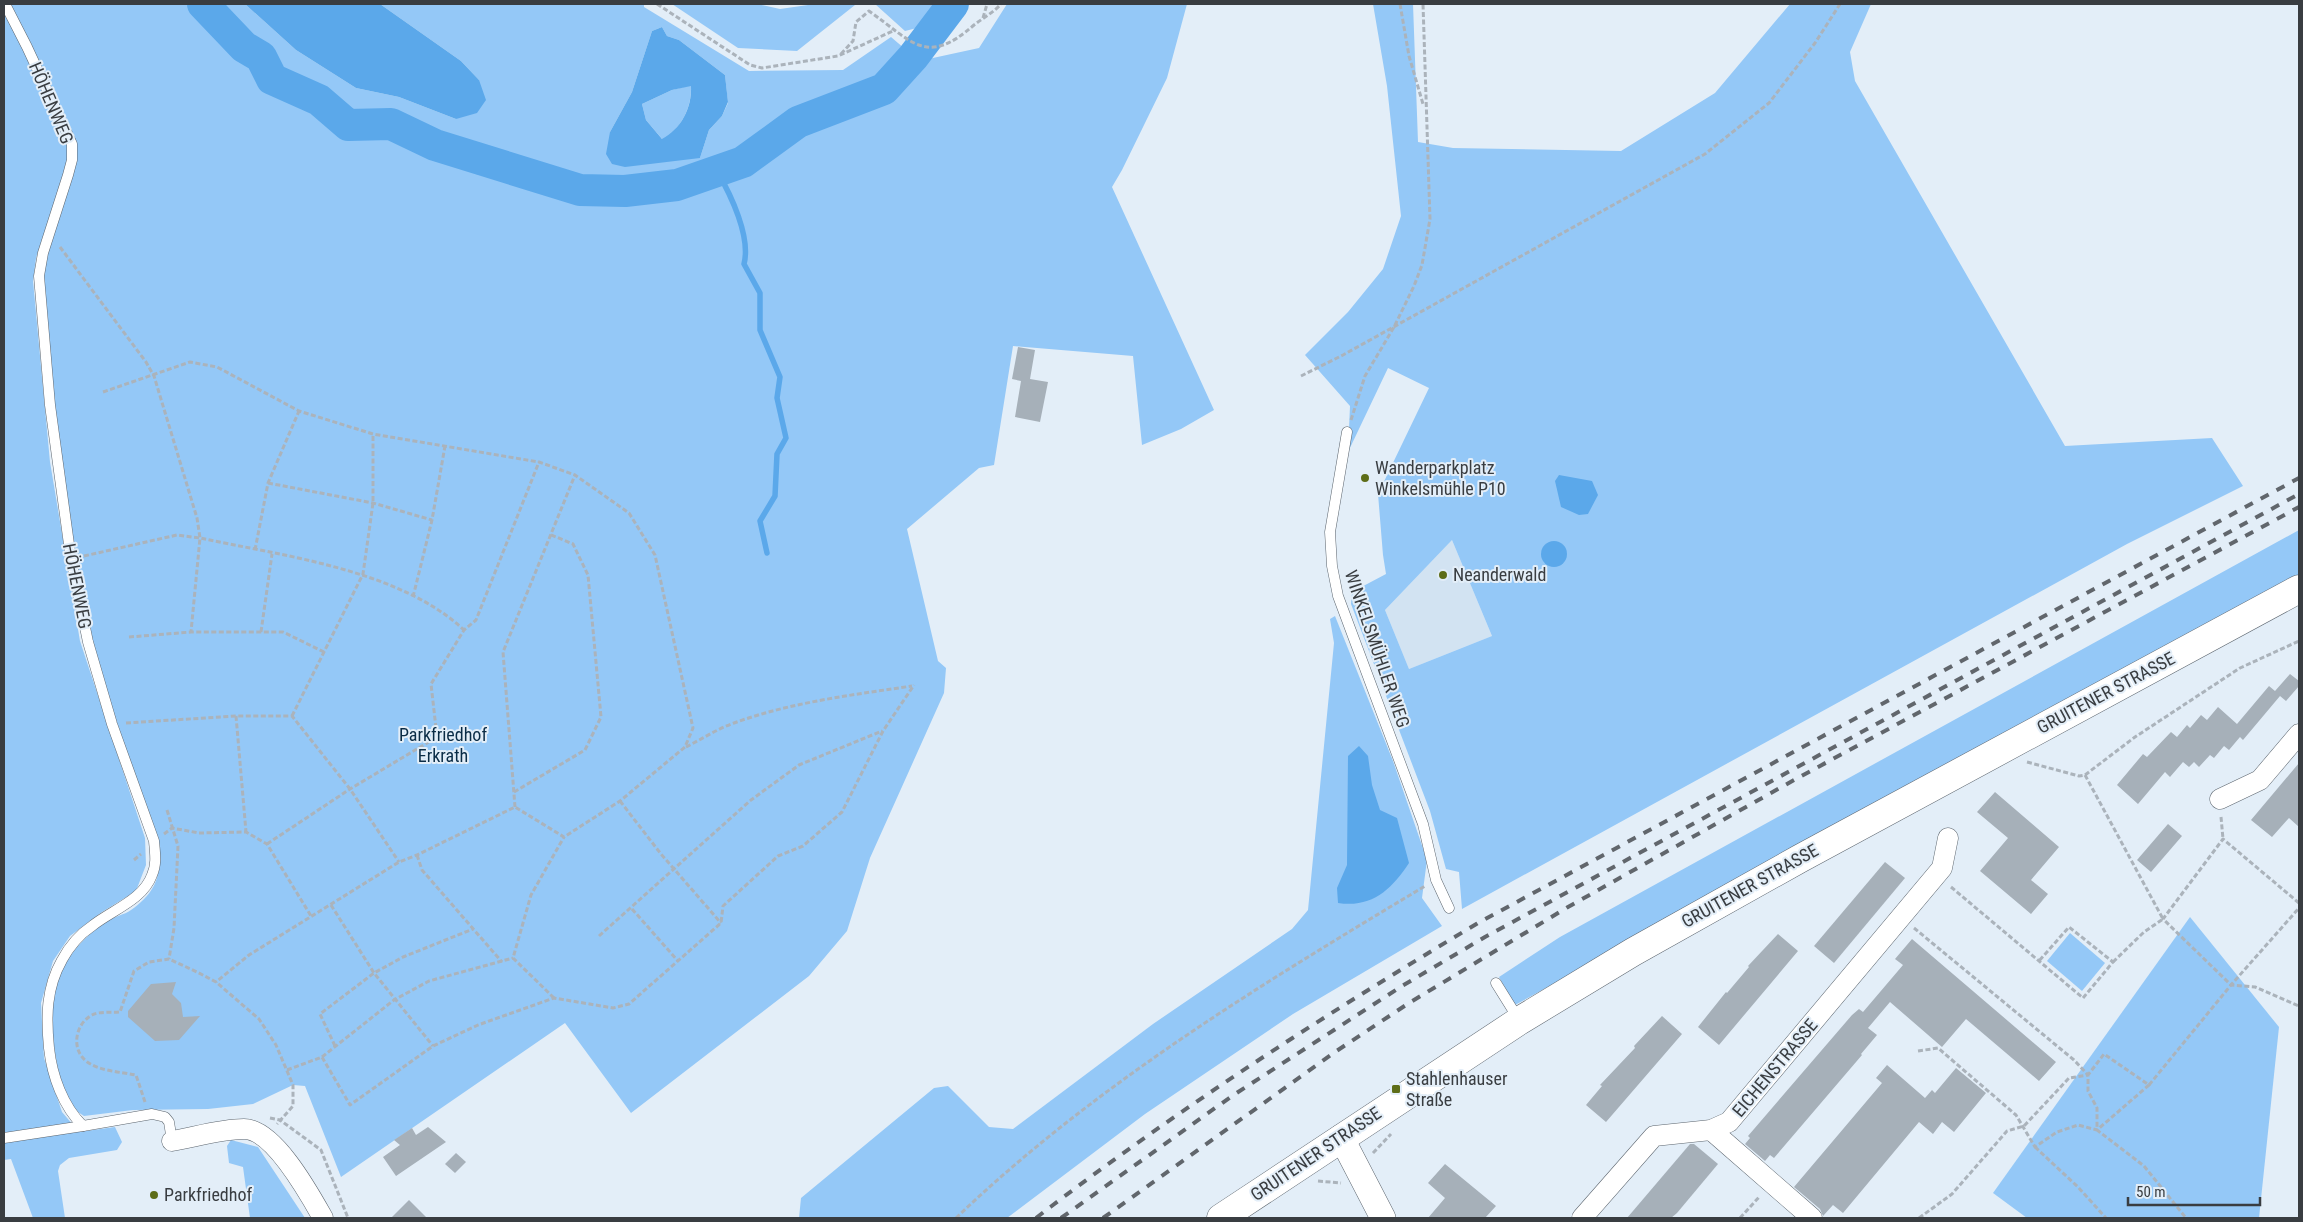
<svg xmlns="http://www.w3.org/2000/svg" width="2303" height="1222" font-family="'Roboto Condensed',sans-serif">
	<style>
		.built { fill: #d2e3f2 }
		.green { fill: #94c8f7; fill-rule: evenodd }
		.water { fill: #5ba8ea; fill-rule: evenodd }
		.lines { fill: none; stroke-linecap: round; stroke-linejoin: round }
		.stream { stroke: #5ba8ea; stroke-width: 5.5 }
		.river { stroke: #5ba8ea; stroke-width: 32 }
		.building { fill: #a6b0b9 }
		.service-casing { stroke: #5c656e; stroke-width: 11 }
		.minor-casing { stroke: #5c656e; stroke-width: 21 }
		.tertiary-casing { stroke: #5c656e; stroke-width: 26 }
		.secondary-casing { stroke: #5c656e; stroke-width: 29 }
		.path { stroke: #abb3bb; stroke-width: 3; stroke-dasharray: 5 2.5; stroke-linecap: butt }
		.service { stroke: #fff; stroke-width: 10 }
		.minor { stroke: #fff; stroke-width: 20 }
		.tertiary { stroke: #fff; stroke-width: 25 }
		.secondary { stroke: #fff; stroke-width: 28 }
		.rail { stroke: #61666c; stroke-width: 4; stroke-dasharray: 9 9; stroke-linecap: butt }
		.poi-dot { fill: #5d6d18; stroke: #e3eef8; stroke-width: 2 }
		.labels { text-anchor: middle; stroke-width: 4; stroke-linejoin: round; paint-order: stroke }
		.street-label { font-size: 18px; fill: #393d41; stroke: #e3eef8 }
		.poi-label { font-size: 18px; fill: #393d41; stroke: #e3eef8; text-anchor: start }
		.park-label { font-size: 18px; fill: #0a2c46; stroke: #e3eef8 }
	</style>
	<rect width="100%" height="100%" fill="#e3eef8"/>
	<path class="built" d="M1452 540 1492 636 1409 669 1385 610Z"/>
	<g class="green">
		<path d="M4 4H245L296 50 356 88 399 97 456 119 479 80 461 61 380 4H644V7L749 71 843 70 891 37 919 61 979 48 1007 4H1187L1167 78 1122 170 1112 187 1214 410 1181 429 1142 445 1133 356 1013 346 994 465 979 468 907 529 938 661 946 668 944 693 870 858 847 931 809 976 631 1113 565 1023 341 1177 305 1086 293 1085 253 1104 208 1109 133 1110 84 1116C68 1107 60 1081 57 1064 51 1031 47 995 65 964 75 947 91 931 108 921 115 916 124 915 131 910 156 893 163 873 158 844 155 828 147 812 142 796 130 760 117 725 106 689 75 584 60 472 50 362 47 329 40 294 46 261 50 231 64 201 74 173L67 165 36 258 33 281 50 462 80 641 145 838 146 865 136 891 102 912 70 936 53 961 41 1003 44 1058 62 1112 79 1132 115 1127 122 1142 117 1150 69 1158 60 1165 58 1171 65 1218H33L11 1159 4 1160ZM662 27 667 36 679 40 725 75 728 103 722 116 709 130 700 158 610 132 632 92 652 31Z"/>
		<path d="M672 4H757L780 9 815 4 855 5 797 51 738 48Z"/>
		<path d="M875 4H957L932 40 917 28 905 31Z"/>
		<path d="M1373 4H1413L1418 142 1453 148 1621 151 1715 93 1790 4H1871L1850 52 1855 81 2065 446 2212 438 2243 486 2127 544 1462 909 1459 872 1446 869 1430 811 1351 604 1352 592 1386 574 1383 555 1378 494 1429 388 1388 368 1348 452 1350 406 1305 355 1348 312 1383 269 1401 216 1387 86ZM1452 540 1492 636 1409 669 1385 610Z"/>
		<path d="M691 85C692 108 681 128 663 140L646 120 642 104 672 90Z"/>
		<path d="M2299 530V578L2020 727 1515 1005 1499 977 1560 937Z"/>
		<path d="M1335 616 1393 761 1427 860 1422 898 1442 926 1293 1014 1145 1114 1007 1218H799L801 1198 934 1088 948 1086 989 1127 1013 1129 1153 1024 1292 929 1308 910 1334 643 1330 619Z"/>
		<path d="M2190 917 2279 1027 2259 1218H2027L1993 1193Z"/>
		<path d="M2070 933 2105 963 2082 991 2047 961Z"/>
		<path d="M231 1140 258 1147 305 1218H250L243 1167 229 1163 227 1146Z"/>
	</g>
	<g class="water">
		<path d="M245 4H380L461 61 479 80 486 100 477 113 456 119 399 97 356 88 296 50Z"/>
		<path d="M662 27 667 36 679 40 725 75 728 102 722 116 709 130 700 158 625 167 612 164 606 154 610 132 632 92 652 31ZM691 86C692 108 681 129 662 139L646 120 642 104 672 90Z"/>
		<path d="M1559 475 1592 481 1598 495 1588 514 1579 515 1561 507 1555 481Z"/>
		<circle cx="1554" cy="554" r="13"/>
		<path d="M1359 746 1368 756 1372 785 1380 810 1397 818 1409 863C1391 890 1372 908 1338 903L1337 888 1347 865 1348 756Z"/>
	</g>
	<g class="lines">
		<path class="stream" d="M717 171C731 195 751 237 744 264L760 293V330L780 377 777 398 786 438 777 454 775 496 760 521 767 553"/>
		<path class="river" d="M203 4 244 47 261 57 272 79 319 100 348 125 391 124 435 145 580 190 625 191 677 185 743 162 798 122 884 89 913 57 953 4"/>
	</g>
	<g class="building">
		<path d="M1018 347 1035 350 1030 379 1048 382 1040 422 1015 417 1021 381 1012 379Z"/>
		<path d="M2290 674 2299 681V686L2286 701 2280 696 2243 740 2240 737 2229 750 2224 746 2214 758 2210 755 2199 767 2194 762 2189 767 2183 762 2170 777 2165 772 2138 804 2117 785 2143 754 2147 757 2171 732 2177 737 2187 725 2190 728 2201 715 2207 720 2218 707 2237 724 2269 686 2275 691Z"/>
		<path d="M2299 763V827L2289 818 2272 837 2251 820Z"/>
		<path d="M1995 792 2059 847 2031 880 2048 894 2031 914 1980 871 2008 838 1977 812Z"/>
		<path d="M2168 824 2182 836 2151 872 2137 860Z"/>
		<path d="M1885 862 1905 878 1834 963 1814 946Z"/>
		<path d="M1778 934 1798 951 1719 1045 1698 1027 1726 992 1727 993 1749 967 1748 966Z"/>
		<path d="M1912 939 2056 1062 2039 1081 1966 1019 1942 1047 1890 1002 1868 1028 1877 1035 1861 1054 1862 1055 1774 1158 1770 1155 1765 1161 1745 1144 1750 1138 1748 1136 1852 1015 1859 1009 1863 1012 1903 965 1895 959Z"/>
		<path d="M176 982 172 994 181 1003 183 1017 200 1016 179 1040 155 1041 128 1017V1011L151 984Z"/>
		<path d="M1662 1016 1682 1034 1606 1122 1586 1105 1602 1086 1600 1085 1635 1048 1634 1046Z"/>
		<path d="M1887 1065 1925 1098 1932 1090 1935 1093 1956 1068 1986 1093 1954 1132 1942 1122 1933 1134 1919 1122 1843 1213 1833 1205 1823 1216 1820 1209 1794 1187 1882 1083 1876 1078Z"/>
		<path d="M428 1127 446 1142 396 1176 383 1157 400 1145 394 1140 412 1128 416 1135Z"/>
		<path d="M1690 1144H1694L1718 1164 1677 1213 1671 1218H1627Z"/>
		<path d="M456 1153 466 1162 455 1173 445 1164Z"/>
		<path d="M1445 1164 1496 1206 1485 1218H1428L1445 1198 1428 1183Z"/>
		<path d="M409 1200 427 1218H391Z"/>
	</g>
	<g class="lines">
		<g class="service-casing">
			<g id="service">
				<path d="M5 4 27 47 72 144V160L68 175 43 253 39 276 50 405 71 559 88 642 112 724 154 841C155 853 157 864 152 875 143 900 112 910 92 926 80 934 69 947 62 960 46 988 46 1017 49 1048 52 1076 63 1106 83 1126L152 1114 165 1117 169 1122 172 1141"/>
				<path d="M1347 432 1330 532 1332 566 1338 596 1423 824 1436 880 1449 908"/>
				<path d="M1496 983 1519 1020"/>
				<path d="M4 1138 83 1126"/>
			</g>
		</g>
		<g class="minor-casing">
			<g id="minor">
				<path d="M2220 799 2260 780 2299 734"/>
				<path d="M1711 1130 1812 1218"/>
				<path d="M172 1141C195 1137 221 1129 244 1129 274 1129 310 1195 323 1218"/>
				<path d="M1582 1218 1654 1136 1711 1130 1729 1122 1942 868 1948 838"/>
			</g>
		</g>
		<g class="tertiary-casing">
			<path id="tertiary" d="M1341 1137 1383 1218"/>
		</g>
		<g class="secondary-casing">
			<path id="secondary" d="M1221 1218 1519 1021 1633 952 1801 858 2299 589"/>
		</g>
		<g class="path">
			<path d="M657 4 750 65 762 68 838 56 895 30"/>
			<path d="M1400 4 1409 56 1423 104"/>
			<path d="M983 18 987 4"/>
			<path d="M841 54 853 41 856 22 869 11C913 42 926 67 974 25 983 18 994 12 1001 4"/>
			<path d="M60 247 146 362 154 376 197 518 200 538 191 632"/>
			<path d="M1301 376 1343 355 1705 154 1769 103 1815 43 1840 4"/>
			<path d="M103 392 190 362 217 367 299 411 373 434 539 462 575 475 629 513 655 555 693 728 685 747 620 801 564 837 515 807 417 855 399 862 249 955 216 982"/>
			<path d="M1351 420 1365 376 1394 327 1414 286 1422 265 1430 219 1423 4"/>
			<path d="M268 483 373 503 432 520"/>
			<path d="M255 550 268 483 299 411"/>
			<path d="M84 556 177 535 200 538C284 556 400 570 464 630"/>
			<path d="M413 597 432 520 445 446"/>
			<path d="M261 632 272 554"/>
			<path d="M129 637 191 632H283L324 652"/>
			<path d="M236 716 246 832"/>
			<path d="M292 716 363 574 373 503V435"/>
			<path d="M126 723 236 716H292L350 789 399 862"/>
			<path d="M686 747C702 739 717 729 734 723 792 702 852 695 912 686"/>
			<path d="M2027 762 2079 776 2085 775 2135 737 2240 668 2299 641"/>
			<path d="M2085 775 2163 919 2144 932 2113 962"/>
			<path d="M514 792 585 750 601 717 588 575 573 544 549 534"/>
			<path d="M620 801 661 854 721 923"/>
			<path d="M515 807 503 652 575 475"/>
			<path d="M167 810 178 846 174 928 169 959"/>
			<path d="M2221 817 2223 839"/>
			<path d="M164 834 172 828 199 833 246 832 267 844 311 916"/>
			<path d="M267 844 350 789 437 737 431 684 464 630 476 620 539 462"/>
			<path d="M417 855 422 870 502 962"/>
			<path d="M134 860 141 854"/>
			<path d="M1951 887 2083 998 2113 962 2069 927 2039 961"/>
			<path d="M2299 903 2223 839 2163 919 2231 985 2255 987 2299 1006"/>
			<path d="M331 905 374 973 433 1046"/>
			<path d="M632 909 678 961"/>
			<path d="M1914 928 2074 1060 2088 1075"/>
			<path d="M599 936 751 800 799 765 882 731"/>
			<path d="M554 998 513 958 531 895 564 837"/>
			<path d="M335 1046 320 1014 374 973 403 957 473 929"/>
			<path d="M1918 1051 1938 1048 2016 1115 2035 1147 2057 1132 2078 1125 2097 1130 2149 1085 2104 1054 2088 1075V1091L2097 1108V1130L2144 1166 2186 1218"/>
			<path d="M322 1057 394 1000 429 981 513 958"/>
			<path d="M287 1070 322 1057 350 1105 433 1046 478 1025 554 998 613 1008 629 1004 721 923 723 906 778 856 803 846 842 812 883 731 914 685"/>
			<path d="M2149 1085 2231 985 2299 908"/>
			<path d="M145 1102 136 1075C121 1072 98 1071 86 1061 71 1049 75 1024 92 1015 99 1011 112 1013 120 1012L134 971 149 962 169 959 197 972 216 982 259 1019 276 1045 293 1085V1106L277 1124"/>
			<path d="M270 1118 280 1120 321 1150 348 1218"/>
			<path d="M2035 1147 2078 1187 2106 1218"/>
			<path d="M1373 1153 1391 1134"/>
			<path d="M1318 1181 1341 1183"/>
			<path d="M956 1218C1095 1085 1260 985 1425 886"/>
			<path d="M1740 1218 1760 1196"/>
			<path d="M1919 1218 1952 1194 2007 1131 2024 1126 2069 1078 2088 1075"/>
		</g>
		<use href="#service" class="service"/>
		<use href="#minor" class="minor"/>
		<use href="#tertiary" class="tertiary"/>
		<use href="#secondary" class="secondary"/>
		<g class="rail">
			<path d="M1036 1218C1176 1110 1326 1014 1478 923L2299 478"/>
			<path d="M1061 1218 1232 1096 1402 986 1485 937 2299 494"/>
			<path d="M1103 1218 1335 1052 1409 1003 1568 907 1794 780 2299 507"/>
		</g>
	</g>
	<g class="poi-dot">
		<circle cx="1365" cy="478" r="5"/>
		<circle cx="1443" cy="575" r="5"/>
		<rect x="1391" y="1084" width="10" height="10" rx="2.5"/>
		<circle cx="154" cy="1195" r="5"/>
	</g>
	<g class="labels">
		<g class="street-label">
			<text transform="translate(51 103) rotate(67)" y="6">HÖHENWEG</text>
			<text transform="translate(77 586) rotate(79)" y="6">HÖHENWEG</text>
			<text transform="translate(1377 649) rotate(71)" y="6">WINKELSMÜHLER WEG</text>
			<text transform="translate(2106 693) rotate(-28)" y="6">GRUITENER STRASSE</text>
			<text transform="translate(1750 886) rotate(-29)" y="6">GRUITENER STRASSE</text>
			<text transform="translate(1775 1068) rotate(-50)" y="6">EICHENSTRASSE</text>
			<text transform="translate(1316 1154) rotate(-34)" y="6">GRUITENER STRASSE</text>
		</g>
		<g class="poi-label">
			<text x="1375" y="474">Wanderparkplatz<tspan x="1375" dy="21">Winkelsmühle P10</tspan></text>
			<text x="1453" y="581">Neanderwald</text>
			<text x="1406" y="1085">Stahlenhauser<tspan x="1406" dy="21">Straße</tspan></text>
			<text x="164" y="1201">Parkfriedhof</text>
		</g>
		<g class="park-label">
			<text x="443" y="741">Parkfriedhof<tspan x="443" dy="21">Erkrath</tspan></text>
		</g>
	</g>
	<rect width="2303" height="1222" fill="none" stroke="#393d41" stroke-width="10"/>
	<path d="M2128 1197v8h132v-8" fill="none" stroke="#393d41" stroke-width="2.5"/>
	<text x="2136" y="1197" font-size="15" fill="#393d41" stroke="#e3eef8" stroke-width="4" paint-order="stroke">50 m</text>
</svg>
